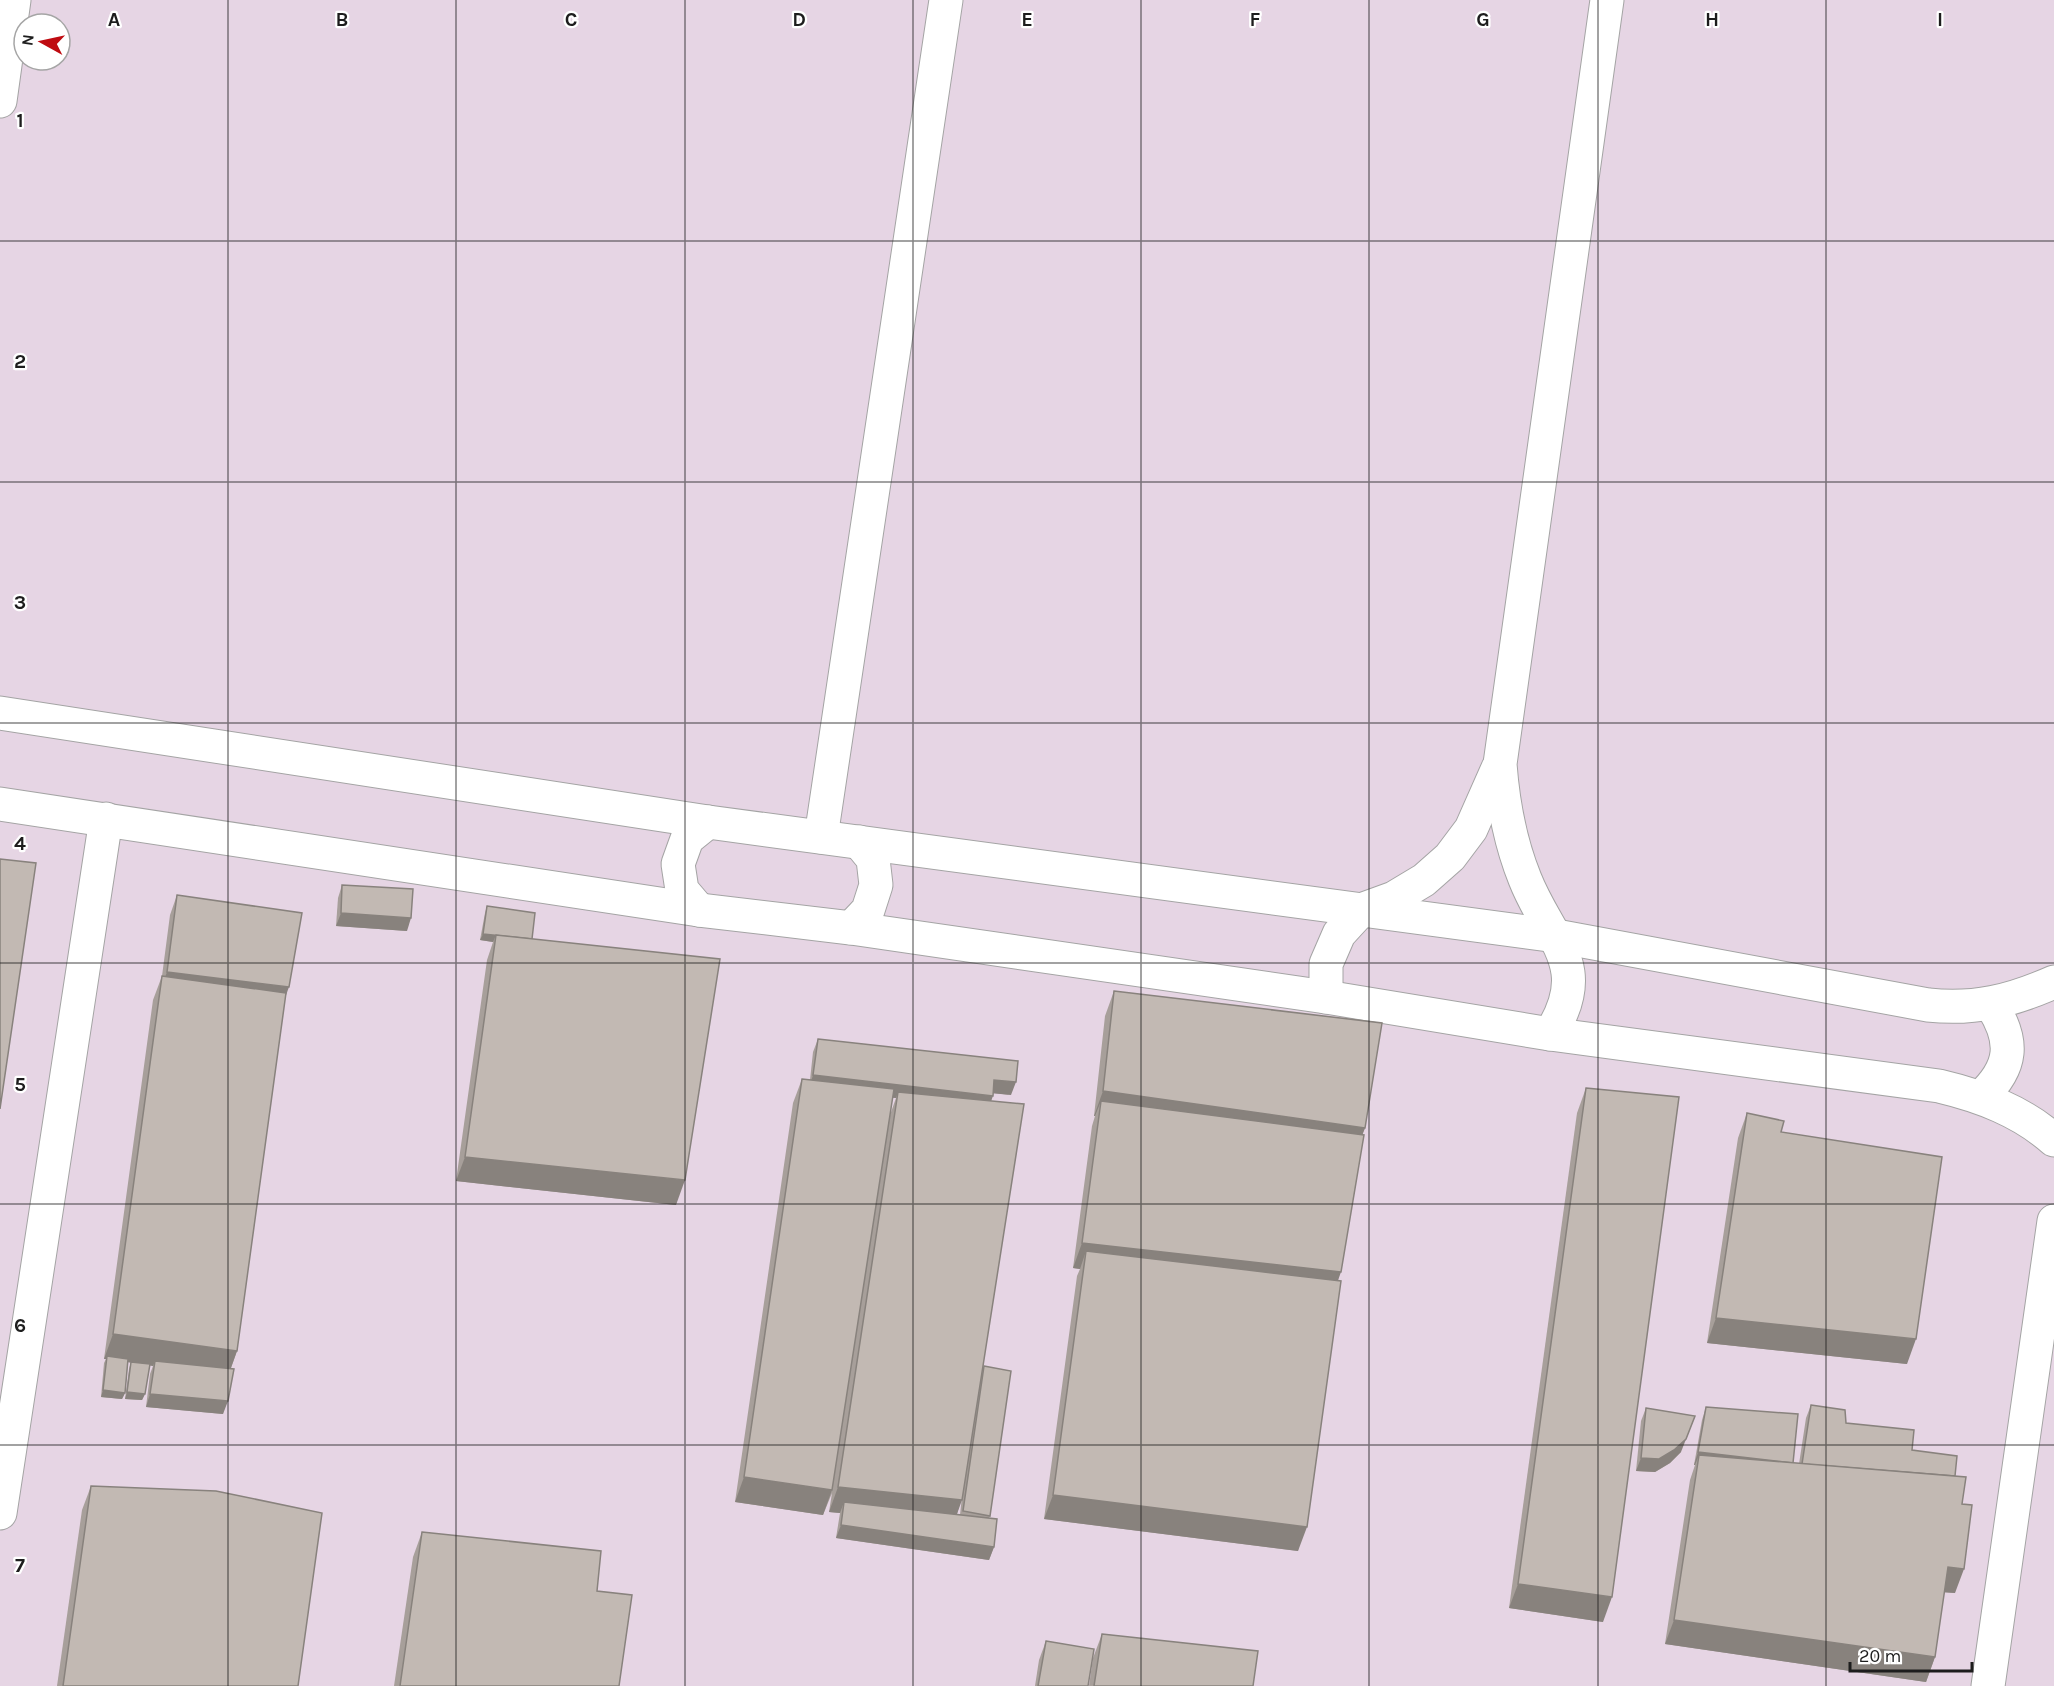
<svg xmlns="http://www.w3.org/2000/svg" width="2054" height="1686" font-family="Karla,sans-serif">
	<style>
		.industrial { fill: #e6d5e4; fill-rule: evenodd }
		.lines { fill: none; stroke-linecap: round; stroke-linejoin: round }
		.minor-casing { stroke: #a4a4a4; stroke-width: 35 }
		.minor { stroke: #fff; stroke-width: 33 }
		.wall { fill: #a79f9a; fill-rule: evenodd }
		.shaded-wall { fill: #88827d }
		.building { fill: #c2b9b3; stroke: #88827d; stroke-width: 1.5 }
		.grid { fill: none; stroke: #1d1d1d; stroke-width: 1.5; stroke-opacity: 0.55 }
		.grid-label { font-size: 20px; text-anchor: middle; font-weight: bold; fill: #1d1d1d; stroke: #fff; stroke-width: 4.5; stroke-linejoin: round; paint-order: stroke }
	</style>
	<rect width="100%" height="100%" fill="#edeae3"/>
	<path class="industrial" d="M0 0H2054V1686H0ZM24 24H60V60H24Z"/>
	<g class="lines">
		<g class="minor-casing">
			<g id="minor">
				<path d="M0 101 14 0"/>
				<path d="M0 713 708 822 1556 936 1928 1005C1975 1010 2011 1001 2054 982"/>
				<path d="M0 804 699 910 851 928 1326 997 1550 1034 1939 1086C1981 1096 2021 1111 2054 1140"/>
				<path d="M821 837 946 0"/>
				<path d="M699 910 682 890 678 864 687 839 708 822"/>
				<path d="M851 928 868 910 876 885 873 859 859 842"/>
				<path d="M1326 997V964L1339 934 1361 910 1394 898 1424 880 1450 857 1471 829 1498 768"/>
				<path d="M1550 1034C1594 966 1549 940 1525 879 1510 842 1503 804 1500 764L1607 0"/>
				<path d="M1981 1097C2013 1067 2015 1041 1991 1004"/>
				<path d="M0 1513 106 819"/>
				<path d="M1988 1686 2054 1221"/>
			</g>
		</g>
		<use href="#minor" class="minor"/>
	</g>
	<g class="wall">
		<path d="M342 885 407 931 336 926 338 898Z"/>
		<path d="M177 895 285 1000 237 1351 231 1368 223 1414 146 1407 150 1374 153 1366 150 1365 145 1394 142 1400 125 1399 129 1369 131 1362H128L125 1393 122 1399 101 1397 104 1363 106 1359H104L153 1000 162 976 170 915Z"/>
		<path d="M487 906 532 939 676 1205 456 1181 487 960 493 942 480 940 485 913Z"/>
		<path d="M1114 991 1365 1128 1362 1134 1338 1280 1298 1551 1044 1519 1077 1276 1080 1269 1073 1268 1092 1126 1095 1116H1094L1105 1016Z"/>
		<path d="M818 1039 1011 1095 993 1093 991 1101 982 1372 984 1366 990 1516 989 1518 994 1547 989 1560 836 1538 840 1513 829 1512 832 1493 823 1515 735 1502 793 1103 802 1079 810 1080 813 1052ZM892 1098H896L890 1115ZM962 1496 960 1515 957 1514Z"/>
		<path d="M1586 1088 1603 1622 1509 1608 1577 1113Z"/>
		<path d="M1747 1113 1781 1132 1907 1364 1707 1343 1738 1138Z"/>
		<path d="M1811 1405 1846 1423 1912 1450 1955 1476 1962 1504 1955 1593 1944 1592 1935 1657 1926 1682 1665 1644 1690 1480 1695 1465H1694L1702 1420 1706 1407 1793 1463 1799 1464 1806 1418Z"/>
		<path d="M1646 1408 1681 1452 1670 1463 1655 1472 1636 1471 1641 1421Z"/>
		<path d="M91 1486 298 1686H57L82 1510Z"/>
		<path d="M422 1532 597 1591 619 1686H394L413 1557Z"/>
		<path d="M1102 1634 1253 1686H1089L1093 1658Z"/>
		<path d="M1046 1641 1088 1686H1035L1039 1660Z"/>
	</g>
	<g class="shaded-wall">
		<path d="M341 913 411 918 407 931 336 926Z"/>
		<path d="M483 934 496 935 493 942 480 940Z"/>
		<path d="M167 972 289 987 282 1006 160 991Z"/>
		<path d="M813 1075 993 1096 988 1109 898 1092 896 1098 809 1088Z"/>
		<path d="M994 1080 1016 1082 1011 1095 990 1093Z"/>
		<path d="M1103 1091 1365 1128 1356 1152 1101 1101 1095 1116H1094Z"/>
		<path d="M465 1157 685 1180 676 1205 456 1181Z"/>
		<path d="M1082 1243 1341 1272 1332 1297 1086 1251 1080 1269 1073 1268Z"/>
		<path d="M1716 1318 1916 1339 1907 1364 1707 1343Z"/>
		<path d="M113 1334 237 1351 228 1376 155 1361 153 1366 106 1359 107 1356 106 1359H104Z"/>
		<path d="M103 1390 125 1393 122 1399 101 1397Z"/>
		<path d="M127 1392 145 1394 142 1400 125 1399Z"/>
		<path d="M150 1394 228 1401 223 1414 146 1407Z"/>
		<path d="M1695 1416 1681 1452 1670 1463 1655 1472 1636 1471 1641 1458Z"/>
		<path d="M1698 1452 1793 1463 1699 1455 1695 1465H1694Z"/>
		<path d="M744 1477 832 1490 823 1515 735 1502Z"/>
		<path d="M838 1487 962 1500 953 1525 844 1502 840 1513 829 1512Z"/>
		<path d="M1053 1495 1307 1527 1298 1551 1044 1519Z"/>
		<path d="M841 1525 994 1547 989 1560 836 1538Z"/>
		<path d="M1948 1567 1964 1569 1955 1593 1939 1592Z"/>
		<path d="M1518 1584 1612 1597 1603 1622 1509 1608Z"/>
		<path d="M1674 1620 1935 1657 1926 1682 1665 1644Z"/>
	</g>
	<g class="building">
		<path d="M0 859 36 863 0 1109Z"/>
		<path d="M342 885 413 889 411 918 341 913Z"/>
		<path d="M177 895 302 913 289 987 167 972Z"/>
		<path d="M487 906 535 913 532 939 483 934Z"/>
		<path d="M496 935 720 959 685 1180 465 1157Z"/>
		<path d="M162 976 286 993 237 1351 113 1334Z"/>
		<path d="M1114 991 1382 1023 1365 1128 1103 1091Z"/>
		<path d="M818 1039 1018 1061 1016 1082 994 1080 993 1096 813 1075Z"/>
		<path d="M802 1079 894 1089 832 1490 744 1477Z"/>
		<path d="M1586 1088 1679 1097 1612 1597 1518 1584Z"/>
		<path d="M898 1092 1024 1104 962 1500 838 1487Z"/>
		<path d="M1101 1101 1364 1135 1341 1272 1082 1243Z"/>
		<path d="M1747 1113 1784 1121 1781 1132 1942 1157 1916 1339 1716 1318Z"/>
		<path d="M1086 1251 1341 1281 1307 1527 1053 1495Z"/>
		<path d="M107 1356 128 1359 125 1393 103 1390Z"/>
		<path d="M155 1361 234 1369 228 1401 150 1394Z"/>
		<path d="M131 1362 150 1364 145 1394 127 1392Z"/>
		<path d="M984 1366 1011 1371 990 1516 963 1511Z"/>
		<path d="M1811 1405 1845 1410 1846 1423 1914 1430 1912 1450 1957 1456 1955 1476 1802 1464Z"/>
		<path d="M1706 1407 1798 1414 1793 1463 1698 1452Z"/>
		<path d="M1646 1408 1695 1416 1686 1439 1674 1450 1659 1459 1641 1458Z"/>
		<path d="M1699 1455 1966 1477 1962 1504 1972 1505 1964 1569 1948 1567 1935 1657 1674 1620Z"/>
		<path d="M91 1486 216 1491 322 1513 298 1686H63Z"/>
		<path d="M844 1502 997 1519 994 1547 841 1525Z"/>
		<path d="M422 1532 601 1551 597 1591 632 1595 619 1686H400Z"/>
		<path d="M1102 1634 1258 1651 1253 1686H1094Z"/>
		<path d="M1046 1641 1094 1649 1088 1686H1038Z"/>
	</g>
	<path class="grid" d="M228 0V1686M456 0V1686M685 0V1686M913 0V1686M1141 0V1686M1369 0V1686M1598 0V1686M1826 0V1686M0 241H2054M0 482H2054M0 723H2054M0 963H2054M0 1204H2054M0 1445H2054"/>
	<g class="grid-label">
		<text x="114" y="26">A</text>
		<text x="342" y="26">B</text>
		<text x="571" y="26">C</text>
		<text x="799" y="26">D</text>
		<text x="1027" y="26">E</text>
		<text x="1255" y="26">F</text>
		<text x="1483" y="26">G</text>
		<text x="1712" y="26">H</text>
		<text x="1940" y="26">I</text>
		<text x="20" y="127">1</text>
		<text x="20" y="368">2</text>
		<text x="20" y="609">3</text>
		<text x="20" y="850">4</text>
		<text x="20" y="1091">5</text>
		<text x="20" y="1332">6</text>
		<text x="20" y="1572">7</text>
	</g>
	<g transform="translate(42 42) rotate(278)"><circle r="28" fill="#ffffff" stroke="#a5a5a5" stroke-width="1.5"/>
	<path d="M0-4.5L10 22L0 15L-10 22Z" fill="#bf0b11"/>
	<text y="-9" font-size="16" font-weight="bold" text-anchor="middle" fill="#1d1d1d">N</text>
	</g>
	<path d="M1850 1662v9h122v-9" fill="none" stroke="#1d1d1d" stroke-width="3"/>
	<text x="1859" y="1662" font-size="18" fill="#1d1d1d" stroke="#ffffff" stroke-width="4.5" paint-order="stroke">20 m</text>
</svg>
